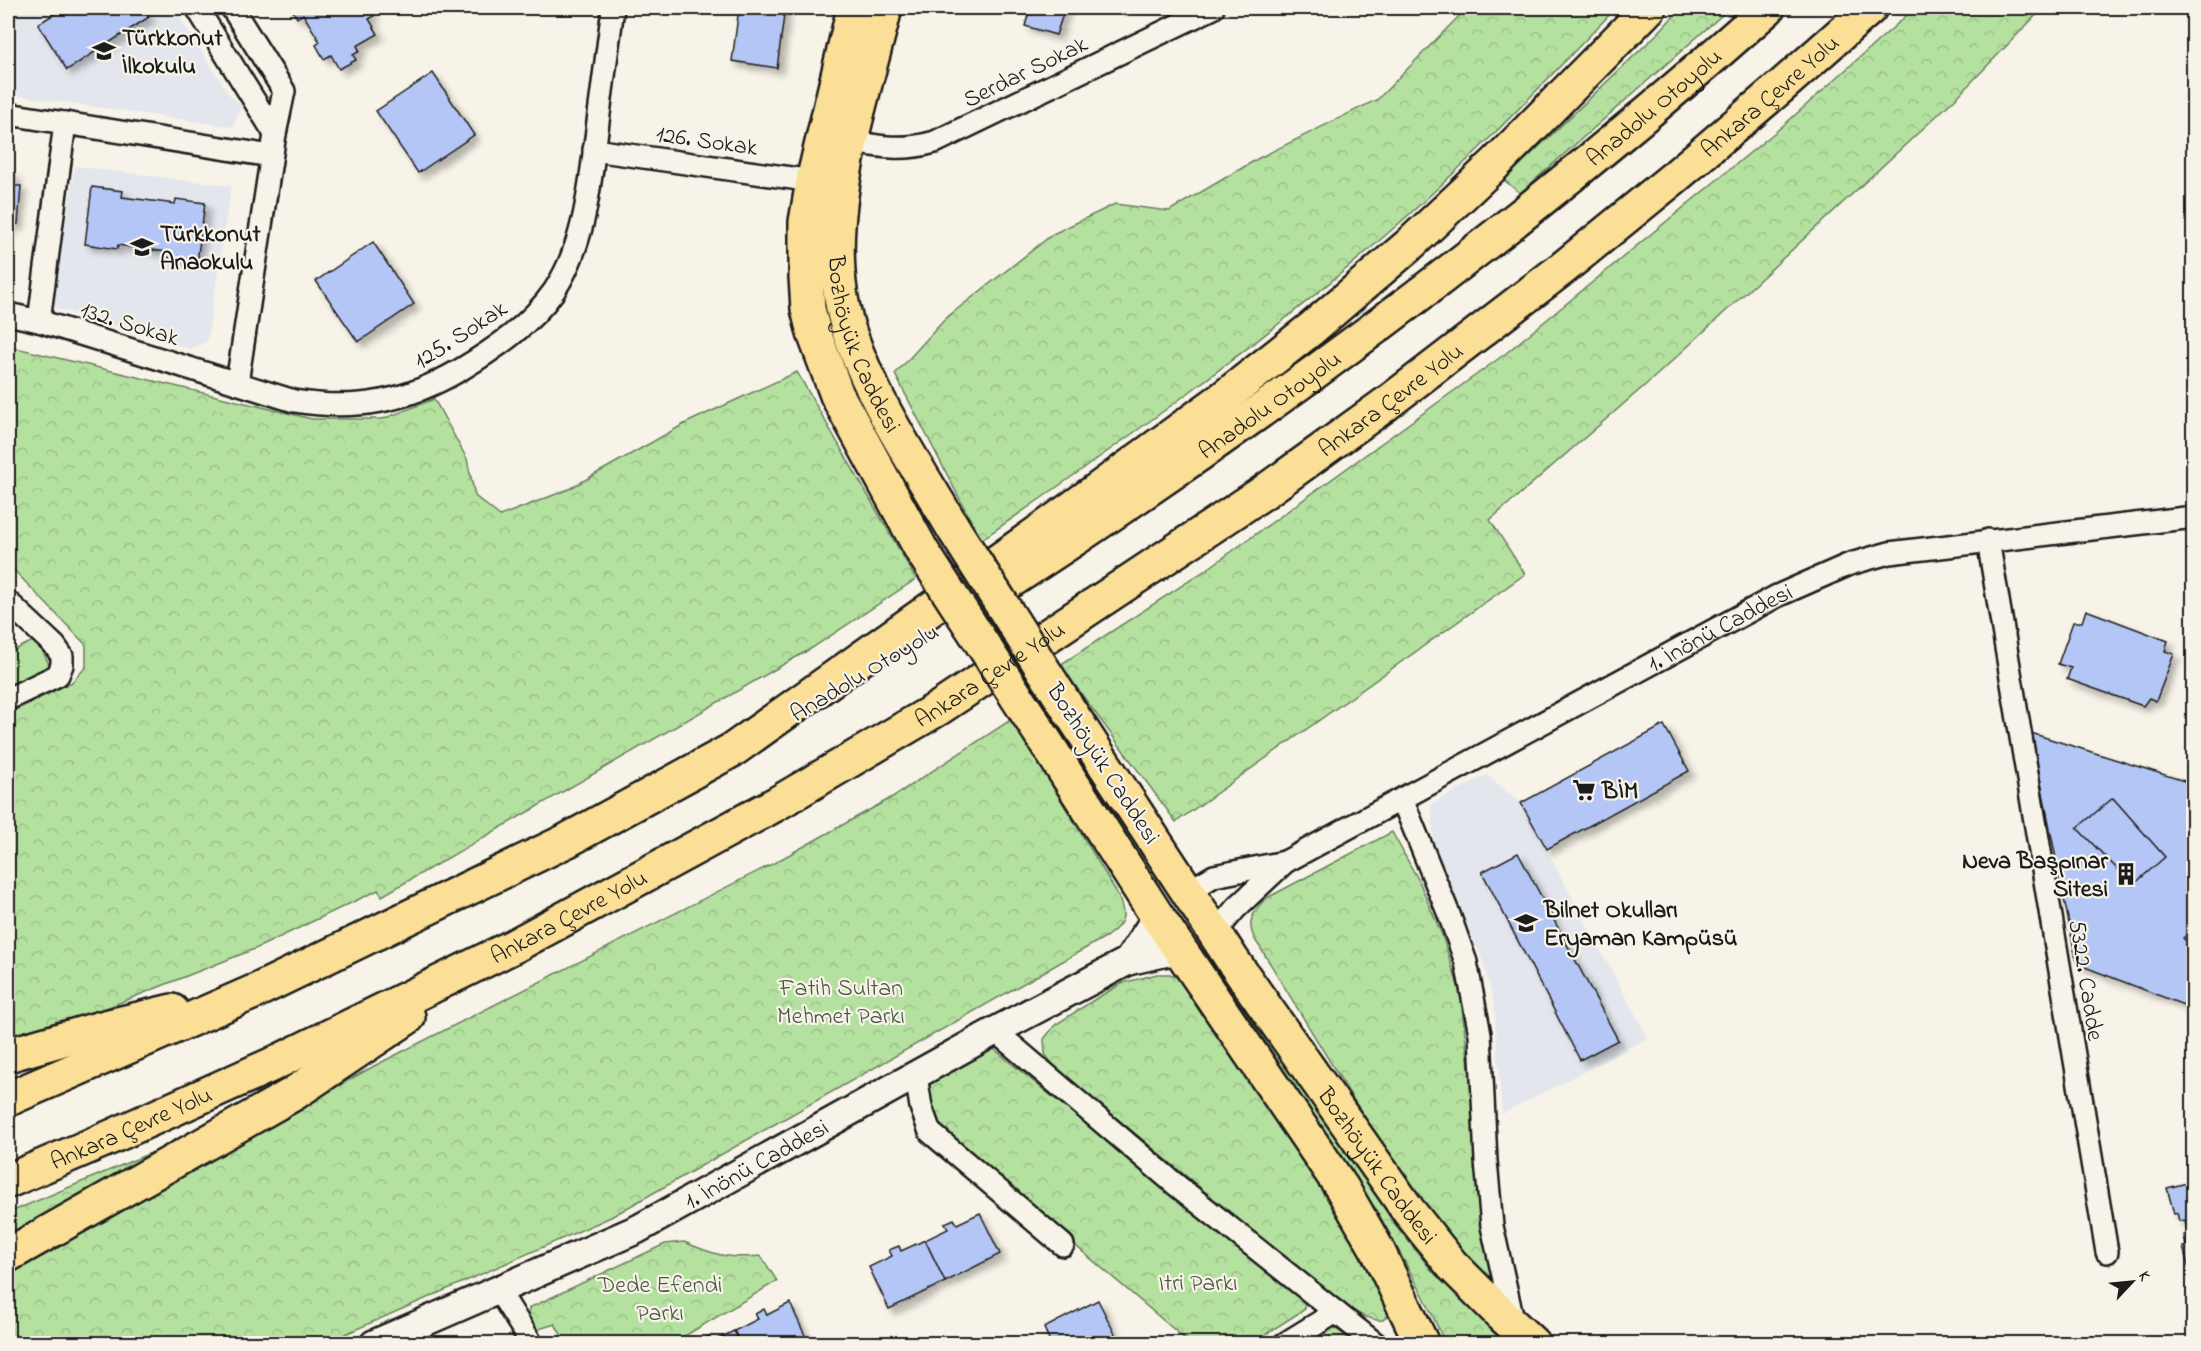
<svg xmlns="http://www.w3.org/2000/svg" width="2201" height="1351" font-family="'Indie Flower',sans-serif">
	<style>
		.built { fill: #e3e6ec }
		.grass { fill: url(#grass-tufts); stroke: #687e5e; stroke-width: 1.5 }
		.forest { fill: url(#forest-crowns); stroke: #687e5e; stroke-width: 1.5 }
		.pitch { fill: #b4e19f; stroke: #687e5e; stroke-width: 1.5 }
		.building { fill: #b4c6f5; stroke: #1c1c1c; stroke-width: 1.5; filter: url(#shadow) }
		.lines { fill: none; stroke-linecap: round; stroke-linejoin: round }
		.minor-casing { stroke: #1c1c1c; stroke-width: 26 }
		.tertiary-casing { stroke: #1c1c1c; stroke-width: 32 }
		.primary-casing { stroke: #1c1c1c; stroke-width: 38 }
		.motorway-casing { stroke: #1c1c1c; stroke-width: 38 }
		.minor { stroke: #f7f3e8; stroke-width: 21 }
		.tertiary { stroke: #f7f3e8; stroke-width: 27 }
		.primary { stroke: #fbdf96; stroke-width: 33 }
		.motorway { stroke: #fbdf96; stroke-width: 33 }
		.primary-bridge-casing { stroke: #1c1c1c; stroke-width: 38; stroke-linecap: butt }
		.primary-bridge { stroke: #fbdf96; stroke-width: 33 }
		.labels { text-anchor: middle; stroke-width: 4.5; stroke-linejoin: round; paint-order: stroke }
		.poi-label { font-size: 24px; font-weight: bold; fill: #1c1c1c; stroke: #f7f3e8; text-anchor: start }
		.street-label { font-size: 24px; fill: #1c1c1c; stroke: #f7f3e8 }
		.park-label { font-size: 24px; fill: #4a5743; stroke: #f7f3e8 }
	</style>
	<defs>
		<pattern id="grass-tufts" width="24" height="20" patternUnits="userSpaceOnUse" patternTransform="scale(1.5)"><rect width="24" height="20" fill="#b4e19f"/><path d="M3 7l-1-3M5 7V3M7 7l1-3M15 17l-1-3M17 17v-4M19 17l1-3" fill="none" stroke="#9ac088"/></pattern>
		<pattern id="forest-crowns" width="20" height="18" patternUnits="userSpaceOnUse" patternTransform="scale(1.5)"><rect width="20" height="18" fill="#b4e19f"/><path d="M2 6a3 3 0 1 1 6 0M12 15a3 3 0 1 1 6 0" fill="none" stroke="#9ac088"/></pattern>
		<filter id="shadow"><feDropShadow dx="5.5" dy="5.5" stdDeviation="3" flood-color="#0004"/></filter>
	</defs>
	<rect width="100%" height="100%" fill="#f7f3e8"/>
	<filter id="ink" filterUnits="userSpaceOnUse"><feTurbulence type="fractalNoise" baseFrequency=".0167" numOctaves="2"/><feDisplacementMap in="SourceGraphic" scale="12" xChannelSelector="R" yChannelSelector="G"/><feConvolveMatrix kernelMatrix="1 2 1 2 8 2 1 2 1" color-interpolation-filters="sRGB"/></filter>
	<g filter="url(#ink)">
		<g class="built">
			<path d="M8 8H173L231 97 242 105 233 127 8 94Z"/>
			<path d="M75 166 231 186 207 342 190 349 52 307Z"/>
			<path d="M1487 775 1521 803 1648 1038 1502 1114 1494 1003 1481 956 1450 890 1434 847 1431 804Z"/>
		</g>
		<path class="grass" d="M1054 706 1171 877 1156 887 1044 712Z"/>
		<g class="forest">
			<path d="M1467 8H1616C1542 85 1468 164 1387 234 1259 346 1120 444 981 540L895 374 946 318 1053 234 1115 204 1169 211 1259 158 1378 99Z"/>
			<path d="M1681 8H1730L1520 193 1504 180 1658 33Z"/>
			<path d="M1915 8H2043L1958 96 1658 374 1490 520 1525 574 1176 822 1060 665 1206 570 1505 354 1785 124Z"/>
			<path d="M8 346 312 419H383L434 399 467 459 475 496 500 516 569 489 686 423 797 372 916 579 812 648 382 896 378 890 257 948 81 1018 8 1038V714L72 682 86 667V645L8 564Z"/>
			<path d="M1012 719 1117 893C1126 914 1127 922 1107 936L611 1217 325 1343H8V1268L376 1065 774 863 891 798Z"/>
			<path d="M1392 832 1419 881 1442 935 1460 992 1496 1290C1470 1261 1444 1231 1420 1198 1362 1119 1312 1031 1260 947 1245 928 1249 913 1267 898Z"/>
			<path d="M1216 944 1301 1075 1391 1219 1433 1272 1506 1343H1445L1424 1297 1378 1213 1245 1011 1201 954Z"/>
			<path d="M1157 974H1170L1180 978 1321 1174 1391 1312 1383 1320C1363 1323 1327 1293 1312 1281L1053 1065 1045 1054 1044 1039 1055 1025 1097 998 1123 983Z"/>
			<path d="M990 1046 1304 1301 1305 1309 1252 1343H1190L930 1122 929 1082Z"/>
			<path d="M198 1133 8 1239V1213Z"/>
			<path d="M684 1242C715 1255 727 1259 761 1256L777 1281 673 1343H566L555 1324 536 1330 529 1322V1308L665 1244Z"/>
			<path d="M1332 1326 1355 1343 1303 1344Z"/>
		</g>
		<path class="pitch" d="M37 639 52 671 8 691V653Z"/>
		<g class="building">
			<path d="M64 8H143L149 17 67 70 38 24Z"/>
			<path d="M291 8H368L374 16 369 19 378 34 357 46 360 51 353 55 356 60 339 69 331 55 324 59 316 45 320 42 303 14 297 18Z"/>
			<path d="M739 8H785L777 68 732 61Z"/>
			<path d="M1030 8H1065L1056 35 1025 26Z"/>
			<path d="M433 73 474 135 418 173 376 111Z"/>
			<path d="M8 172 15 175 14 186H21L18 224 10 223V232L8 231Z"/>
			<path d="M92 187 123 191 122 197 175 204 176 199 205 203 197 262 165 257 166 252 118 245 117 249 85 244Z"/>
			<path d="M373 242 414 304 358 342 316 281Z"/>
			<path d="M2086 610 2168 641 2165 651 2174 654 2156 701 2149 698 2143 706 2067 679 2071 668 2058 664 2073 622H2082Z"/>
			<path d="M1664 725 1689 771 1547 849 1521 803Z"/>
			<path d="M2031 733 2194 784V1009L2077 964Z"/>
			<path d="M2113 798 2165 857 2133 885 2077 828Z"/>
			<path d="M1518 853 1618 1040 1580 1060 1482 872Z"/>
			<path d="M2194 929V949L2183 938Z"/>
			<path d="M2191 1182 2192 1186H2194V1268L2189 1269 2183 1247 2186 1246 2184 1235 2189 1234 2185 1220 2179 1221 2177 1213 2174 1214 2167 1188Z"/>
			<path d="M980 1213 1000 1254 945 1282 925 1240 948 1229 945 1223 954 1219 957 1224Z"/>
			<path d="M925 1240 945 1282 889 1309 869 1267 892 1256 889 1250 899 1246 901 1251Z"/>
			<path d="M1098 1300 1119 1342 1051 1344 1044 1328Z"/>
			<path d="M790 1303 809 1344H741L734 1331 758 1319 755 1314 764 1309 767 1315Z"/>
			<path d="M734 1331 741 1344H701L699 1341 709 1336 711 1342Z"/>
		</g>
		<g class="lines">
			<g class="minor-casing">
				<g id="minor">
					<path d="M197 8 275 134"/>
					<path d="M232 8 284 91 275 134 237 383"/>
					<path d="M8 114 271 156"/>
					<path d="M852 142C883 147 903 151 935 142L1213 8"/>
					<path d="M594 150 813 181"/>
					<path d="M8 314 39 321 294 401C357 411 405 402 460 370 495 349 530 325 554 291 585 245 590 184 597 130 602 89 608 48 613 8"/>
					<path d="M39 321 65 123"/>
					<path d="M1988 540 2107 1252"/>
					<path d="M8 602 55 646 62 656V665L58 675 8 699"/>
					<path d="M1402 799 1450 917 1466 962 1480 1034 1486 1161 1492 1226 1514 1325"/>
					<path id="s1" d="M1285 862 1777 596 1850 564 1889 553 2194 517"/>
					<path d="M1187 892 1214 876 1285 862 1236 908 1215 933"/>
					<path d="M995 1031 1175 1184 1376 1344"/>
					<path d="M916 1076 921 1107 930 1132 1063 1245"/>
					<path d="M499 1291 532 1344"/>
					<path d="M1284 1344 1336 1312"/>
				</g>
			</g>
			<g class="tertiary-casing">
				<g id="tertiary">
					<path d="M1128 961 1157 916"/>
					<path id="s2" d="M374 1344 638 1229 995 1031 1128 961 1181 949"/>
				</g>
			</g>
			<g class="primary-casing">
				<g id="primary">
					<path d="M854 8 813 181 806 222V277L808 309 814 333 837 395 922 551"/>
					<path id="s3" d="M885 8C860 110 815 230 850 334 874 404 918 468 955 531"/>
					<path id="s4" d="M1067 707 1233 961 1408 1210 1452 1265 1503 1316 1533 1344"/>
					<path d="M1035 725 1157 916 1342 1188 1377 1249 1422 1344"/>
				</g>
			</g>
			<g class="motorway-casing">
				<g id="motorway">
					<path id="s5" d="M969 608C1249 428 1520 230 1768 8"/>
					<path d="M8 1055 101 1028 172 1011"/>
					<path d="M8 1099 256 991 566 841 734 749 1053 522 1222 399 1311 329 1408 246 1495 164 1649 8"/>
					<path id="s6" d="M8 1181 111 1137 271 1065 514 946 776 804 939 708 1264 492 1386 404 1563 268 1676 176 1784 84 1870 8"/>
					<path d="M8 1255 293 1094 408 1017"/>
				</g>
			</g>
			<use href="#minor" class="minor"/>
			<use href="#tertiary" class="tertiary"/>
			<use href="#primary" class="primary"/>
			<use href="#motorway" class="motorway"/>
			<g class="primary-bridge-casing">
				<g id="primary-bridge">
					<path d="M955 531 1067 707"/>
					<path d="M922 551 1035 725"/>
				</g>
			</g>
			<use href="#primary-bridge" class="primary-bridge"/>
		</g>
	</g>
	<defs>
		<g id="school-bare" transform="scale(1.8)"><path d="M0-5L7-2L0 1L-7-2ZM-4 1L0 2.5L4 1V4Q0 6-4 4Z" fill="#1c1c1c" stroke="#f7f3e8" stroke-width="2.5" paint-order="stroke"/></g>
		<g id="supermarket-bare" transform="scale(1.8)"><path d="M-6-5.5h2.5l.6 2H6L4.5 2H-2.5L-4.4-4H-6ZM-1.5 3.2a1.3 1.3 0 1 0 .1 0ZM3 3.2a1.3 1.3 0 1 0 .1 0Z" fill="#1c1c1c" stroke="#f7f3e8" stroke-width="2.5" paint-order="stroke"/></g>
		<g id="building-bare" transform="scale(1.8)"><path d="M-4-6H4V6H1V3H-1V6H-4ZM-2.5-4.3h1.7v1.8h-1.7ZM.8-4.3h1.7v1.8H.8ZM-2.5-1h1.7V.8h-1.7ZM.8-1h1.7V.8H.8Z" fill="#1c1c1c" stroke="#f7f3e8" stroke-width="2.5" paint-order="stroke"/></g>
	</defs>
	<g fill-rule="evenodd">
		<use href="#school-bare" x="104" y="51"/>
		<use href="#school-bare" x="142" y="247"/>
		<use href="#supermarket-bare" x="1584" y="790"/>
		<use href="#building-bare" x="2126" y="874"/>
		<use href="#school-bare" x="1526" y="923"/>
	</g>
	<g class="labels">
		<g class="poi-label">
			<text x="122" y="45">Türkkonut<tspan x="122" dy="28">İlkokulu</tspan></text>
			<text x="160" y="241">Türkkonut<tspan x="160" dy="28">Anaokulu</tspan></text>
			<text x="1602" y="798">BİM</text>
			<text x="2108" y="868" text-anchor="end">Neva Başpınar<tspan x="2108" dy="28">Sitesi</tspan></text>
			<text x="1544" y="917">Bilnet Okulları<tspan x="1544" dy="28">Eryaman Kampüsü</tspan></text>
		</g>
		<g class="street-label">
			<text transform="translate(1025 71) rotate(-26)" y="8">Serdar Sokak</text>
			<text dy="8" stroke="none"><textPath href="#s6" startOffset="2078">Ankara Çevre Yolu</textPath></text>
			<text dy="8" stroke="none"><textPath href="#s5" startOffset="849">Anadolu Otoyolu</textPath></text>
			<text transform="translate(707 140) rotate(8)" y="8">126. Sokak</text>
			<text transform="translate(130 323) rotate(17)" y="8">132. Sokak</text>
			<text transform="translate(460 334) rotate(-33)" y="8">125. Sokak</text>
			<text dy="8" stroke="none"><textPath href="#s3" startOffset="346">Bozhöyük Caddesi</textPath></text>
			<text dy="8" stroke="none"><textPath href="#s6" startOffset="1592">Ankara Çevre Yolu</textPath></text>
			<text dy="8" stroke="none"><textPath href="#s5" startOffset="363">Anadolu Otoyolu</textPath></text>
			<text dy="8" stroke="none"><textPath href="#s1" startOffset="494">1. İnönü Caddesi</textPath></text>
			<text transform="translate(864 672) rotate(-31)" y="8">Anadolu Otoyolu</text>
			<text dy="8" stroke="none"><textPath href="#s6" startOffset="1106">Ankara Çevre Yolu</textPath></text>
			<text transform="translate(1104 763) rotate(57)" y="8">Bozhöyük Caddesi</text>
			<text dy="8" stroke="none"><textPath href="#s6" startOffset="620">Ankara Çevre Yolu</textPath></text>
			<text transform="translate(2087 980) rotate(81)" y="8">5322. Cadde</text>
			<text dy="8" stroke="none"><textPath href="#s6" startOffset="134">Ankara Çevre Yolu</textPath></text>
			<text dy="8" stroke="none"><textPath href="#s2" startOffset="423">1. İnönü Caddesi</textPath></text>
			<text dy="8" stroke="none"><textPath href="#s4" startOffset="554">Bozhöyük Caddesi</textPath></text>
		</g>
		<g class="park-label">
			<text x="841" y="995">Fatih Sultan<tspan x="841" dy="28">Mehmet Parkı</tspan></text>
			<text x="1198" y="1290">Itri Parkı</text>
			<text x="660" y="1292">Dede Efendi<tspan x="660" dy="28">Parkı</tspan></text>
		</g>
	</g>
	<rect width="2201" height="1351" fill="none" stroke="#f7f3e8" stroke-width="30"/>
	<rect x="15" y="15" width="2171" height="1321" fill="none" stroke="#1c1c1c" stroke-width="2" filter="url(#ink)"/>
	<g transform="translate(2132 1282) rotate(64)" stroke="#f7f3e8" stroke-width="4.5" paint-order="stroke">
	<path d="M0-4.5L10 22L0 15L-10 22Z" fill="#1c1c1c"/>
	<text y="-9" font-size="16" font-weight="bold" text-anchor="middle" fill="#1c1c1c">K</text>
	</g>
</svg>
